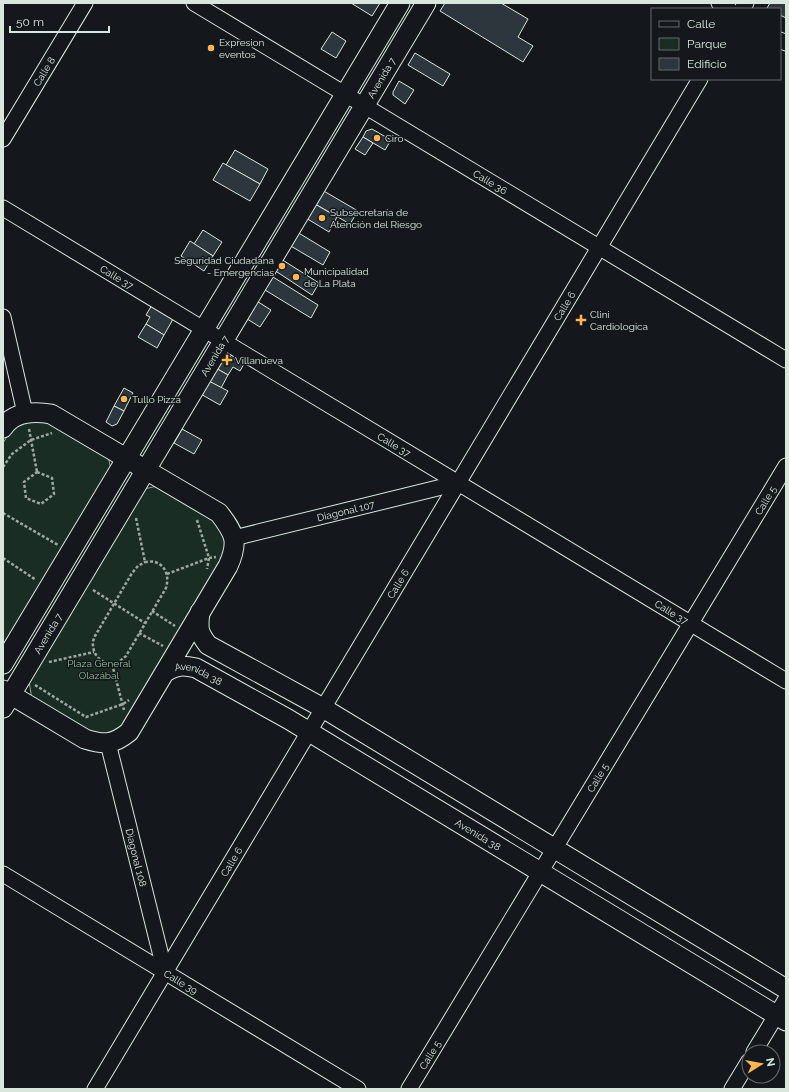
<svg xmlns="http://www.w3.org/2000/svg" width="789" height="1092" font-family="Raleway,sans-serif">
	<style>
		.green { fill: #1a2d24; stroke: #939e99 }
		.building { fill: #2c363c; stroke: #d8e6dc }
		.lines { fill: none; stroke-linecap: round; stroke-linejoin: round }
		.minor-casing { stroke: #d8e6dc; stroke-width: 17 }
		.major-casing { stroke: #d8e6dc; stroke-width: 21 }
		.path { stroke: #9da8a2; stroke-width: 2.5; stroke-dasharray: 3 2; stroke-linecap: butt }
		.minor { stroke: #14181c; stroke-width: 15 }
		.major { stroke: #14181c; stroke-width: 19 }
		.poi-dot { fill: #ffb74d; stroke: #14181c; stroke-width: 1.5 }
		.labels { text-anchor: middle; stroke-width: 3; stroke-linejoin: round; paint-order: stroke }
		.poi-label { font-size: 10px; fill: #d8e6dc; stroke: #14181c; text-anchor: start }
		.street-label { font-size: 10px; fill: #d8e6dc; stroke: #14181c }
		.park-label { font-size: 10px; fill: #8ac095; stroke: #14181c }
	</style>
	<rect width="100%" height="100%" fill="#14181c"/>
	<g class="green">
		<path d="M29 418H53L107 451 111 470 3 650V443L12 429Z"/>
		<path d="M162 485 221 519 230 554 127 727 112 736H96L32 700 29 681 144 489Z"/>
	</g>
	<g class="building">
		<path d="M351 3H380L372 16Z"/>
		<path d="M445 3H501L528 19 518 37 533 46 523 62 440 11Z"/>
		<path d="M770 3H786V18L780 15V9H770L767 8Z"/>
		<path d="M332 32 346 41 336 58 321 49Z"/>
		<path d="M415 53 450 74 443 86 408 65Z"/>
		<path d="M399 81 414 90 405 104 393 95V92Z"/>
		<path d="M372 129 391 140 385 150 363 137 366 131Z"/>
		<path d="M363 137 373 143 365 155 355 149Z"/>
		<path d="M235 150 268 169 260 184 226 165Z"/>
		<path d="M223 163 260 184 250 201 213 180Z"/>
		<path d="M322 190 358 211 350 224 315 204Z"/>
		<path d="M315 204 337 217 329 232 306 218Z"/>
		<path d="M203 230 222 242 213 256 194 244Z"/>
		<path d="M297 232 330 252 323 265 289 245Z"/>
		<path d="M190 241 213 256 204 271 181 256Z"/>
		<path d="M281 259 319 283 312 295 274 270Z"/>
		<path d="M273 277 318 305 311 318 265 290Z"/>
		<path d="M255 300 271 310 260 327 244 317Z"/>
		<path d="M152 305 173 317 172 321 164 335 146 324 150 317 146 315Z"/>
		<path d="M146 324 164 335 157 348 138 337Z"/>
		<path d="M225 354 244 364 240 371 233 367 228 375 214 367Z"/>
		<path d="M214 367 228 375 221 388 207 380Z"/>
		<path d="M207 380 228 391 220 405 199 393Z"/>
		<path d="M124 388 133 393 124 411 114 406Z"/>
		<path d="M114 406 124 411 117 424 112 426 106 422Z"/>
		<path d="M182 429 202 440 194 454 174 443Z"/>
	</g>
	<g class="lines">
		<g class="minor-casing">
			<g id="minor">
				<path id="s1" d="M194 3 786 360"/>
				<path d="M719 3 729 9"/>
				<path d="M742 9 746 3"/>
				<path d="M780 40 786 43"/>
				<path id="s2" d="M3 139 85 3"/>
				<path id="s3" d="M3 208 786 681"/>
				<path d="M3 317 25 413"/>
				<path id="s4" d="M234 538 458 483"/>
				<path id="s5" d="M108 743 165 972"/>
				<path id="s6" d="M3 874 358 1089"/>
				<path d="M754 1052 786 999"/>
				<path id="s7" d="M95 1089 700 79"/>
				<path id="s8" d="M409 1089 786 466"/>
				<path d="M732 1089 749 1061"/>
			</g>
		</g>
		<g class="major-casing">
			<g id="major">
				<path d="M3 428C13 412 34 411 51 414L219 513C235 534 239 542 228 566L129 732C113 745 104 745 85 739L3 690"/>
				<path d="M200 612C198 629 198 632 208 645L323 708 786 989"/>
				<path d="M3 664 400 3"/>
				<path id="s9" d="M165 672C177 665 183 665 196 668L288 719 786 1021"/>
				<path id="s10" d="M3 708 426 3"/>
			</g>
		</g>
		<g class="path">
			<path d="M29 429 37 472"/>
			<path d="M3 467 12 454 31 440 52 433"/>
			<path d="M37 472 52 478 54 494 41 504 26 498 24 482Z"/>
			<path d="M3 513 58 545"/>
			<path d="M136 518 145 562"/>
			<path d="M197 520 209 558 207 569"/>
			<path d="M3 558 36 580"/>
			<path d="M145 562C148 562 152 561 155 562 167 566 169 578 166 588L126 656C122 659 118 664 112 664 102 664 93 655 93 645 92 642 94 639 95 636L132 573 138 566Z"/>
			<path d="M167 574 209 558 216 557"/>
			<path d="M93 590 145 623"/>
			<path d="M152 611 175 626"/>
			<path d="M139 633 163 646"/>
			<path d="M49 662 94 652"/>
			<path d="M112 664 124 710"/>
			<path d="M35 685 86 717 123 704 129 700"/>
		</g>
		<use href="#minor" class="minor"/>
		<use href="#major" class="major"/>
	</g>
	<g class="poi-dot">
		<circle cx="211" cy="48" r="4"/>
		<circle cx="377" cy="138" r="4"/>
		<circle cx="322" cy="218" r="4"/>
		<circle cx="282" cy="266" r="4"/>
		<circle cx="296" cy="277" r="4"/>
		<path d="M579 314h4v4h4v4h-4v4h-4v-4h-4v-4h4z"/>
		<path d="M225 354h4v4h4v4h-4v4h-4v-4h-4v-4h4z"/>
		<circle cx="124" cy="399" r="4"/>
	</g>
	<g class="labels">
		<g class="poi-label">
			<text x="219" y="46">Expresion<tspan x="219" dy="12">eventos</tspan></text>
			<text x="385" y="142">Ciro</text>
			<text x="330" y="216">Subsecretaría de<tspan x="330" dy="12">Atención del Riesgo</tspan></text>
			<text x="274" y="264" text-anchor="end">Seguridad Ciudadana<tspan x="274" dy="12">- Emergencias</tspan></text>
			<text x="304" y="275">Municipalidad<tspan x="304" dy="12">de La Plata</tspan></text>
			<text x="590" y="318">Clini<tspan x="590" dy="12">Cardiologica</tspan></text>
			<text x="235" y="364">Villanueva</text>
			<text x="132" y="403">Tullo Pizza</text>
		</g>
		<g class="street-label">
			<text dy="4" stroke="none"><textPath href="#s2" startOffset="79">Calle 8</textPath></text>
			<text dy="4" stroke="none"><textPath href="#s10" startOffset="735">Avenida 7</textPath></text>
			<text dy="4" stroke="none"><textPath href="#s1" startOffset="346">Calle 36</textPath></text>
			<text dy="4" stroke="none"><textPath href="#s3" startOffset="133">Calle 37</textPath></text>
			<text dy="4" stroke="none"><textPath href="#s7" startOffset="913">Calle 6</textPath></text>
			<text dy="4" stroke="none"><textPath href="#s10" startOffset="411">Avenida 7</textPath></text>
			<text dy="4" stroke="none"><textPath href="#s3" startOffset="457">Calle 37</textPath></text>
			<text dy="4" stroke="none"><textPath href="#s8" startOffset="688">Calle 5</textPath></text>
			<text dy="4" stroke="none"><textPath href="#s4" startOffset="115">Diagonal 107</textPath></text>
			<text dy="4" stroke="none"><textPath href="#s7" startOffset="589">Calle 6</textPath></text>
			<text dy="4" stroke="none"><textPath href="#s3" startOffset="781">Calle 37</textPath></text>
			<text dy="4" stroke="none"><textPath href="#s10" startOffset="87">Avenida 7</textPath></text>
			<text dy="4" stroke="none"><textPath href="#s9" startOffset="36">Avenida 38</textPath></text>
			<text dy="4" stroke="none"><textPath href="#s8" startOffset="364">Calle 5</textPath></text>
			<text dy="4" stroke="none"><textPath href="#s9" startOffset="360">Avenida 38</textPath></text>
			<text dy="4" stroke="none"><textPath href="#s5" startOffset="118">Diagonal 108</textPath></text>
			<text dy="4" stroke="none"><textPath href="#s7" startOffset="265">Calle 6</textPath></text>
			<text dy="4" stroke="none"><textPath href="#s6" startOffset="208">Calle 39</textPath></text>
			<text dy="4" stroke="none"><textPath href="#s8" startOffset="40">Calle 5</textPath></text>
		</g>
		<g class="park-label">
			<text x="99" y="667">Plaza General<tspan x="99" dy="12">Olazábal</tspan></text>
		</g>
	</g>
	<rect width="789" height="1092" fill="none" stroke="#d8e6dc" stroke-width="8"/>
	<rect x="651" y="8" width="130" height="72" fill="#14181c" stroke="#626a69"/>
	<rect x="659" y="21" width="20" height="6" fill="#14181c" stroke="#626a69"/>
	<text x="687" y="28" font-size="12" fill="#d8e6dc">Calle</text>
	<rect x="659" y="38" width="20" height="12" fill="#1a2d24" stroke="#626a69"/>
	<text x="687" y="48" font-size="12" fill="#d8e6dc">Parque</text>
	<rect x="659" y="58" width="20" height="12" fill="#2c363c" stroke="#626a69"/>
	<text x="687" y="68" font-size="12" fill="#d8e6dc">Edificio</text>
	<g transform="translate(761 1064) rotate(79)"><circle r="19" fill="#14181c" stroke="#626a69"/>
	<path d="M0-3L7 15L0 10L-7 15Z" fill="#ffb74d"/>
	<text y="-6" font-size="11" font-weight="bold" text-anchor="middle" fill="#d8e6dc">N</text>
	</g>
	<path d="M10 26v6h99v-6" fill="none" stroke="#d8e6dc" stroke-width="2"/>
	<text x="16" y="26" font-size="12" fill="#d8e6dc" stroke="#14181c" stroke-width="3" paint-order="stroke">50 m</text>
</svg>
